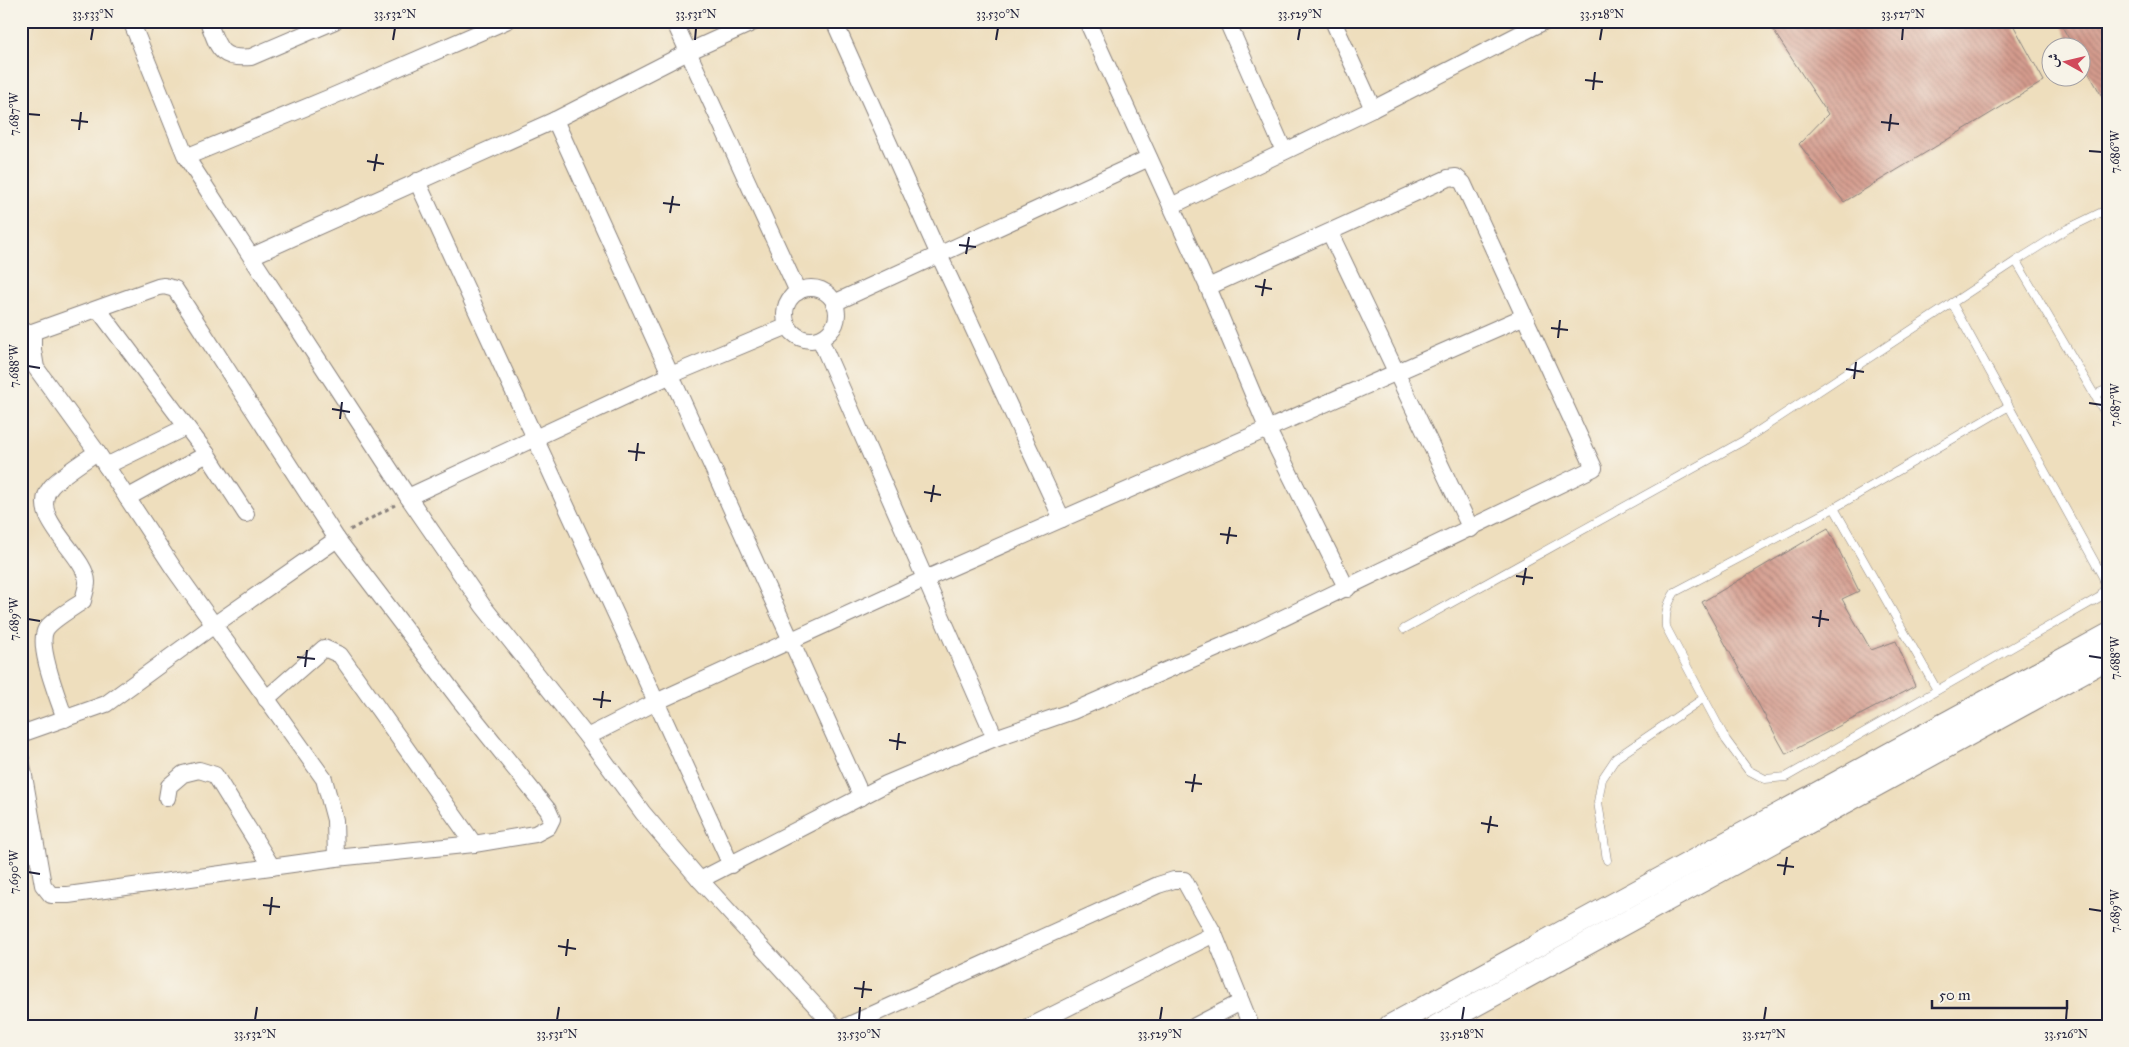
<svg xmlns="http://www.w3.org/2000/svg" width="2129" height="1047" font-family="'IM FELL Great Primer',Amiri,serif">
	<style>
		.building { fill: url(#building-back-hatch) }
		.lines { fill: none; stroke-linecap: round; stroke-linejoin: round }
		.lane-casing { stroke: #88807c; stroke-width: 9 }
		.street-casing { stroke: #88807c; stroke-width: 18 }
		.secondary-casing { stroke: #88807c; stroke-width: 24 }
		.path { stroke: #88807c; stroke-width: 3; stroke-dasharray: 4 4; stroke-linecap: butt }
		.lane { stroke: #fff; stroke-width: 8 }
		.street { stroke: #fff; stroke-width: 16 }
		.secondary { stroke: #fff; stroke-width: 22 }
		.ticks { fill: none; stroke: #22223b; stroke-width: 2 }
		.neatline { fill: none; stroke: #22223b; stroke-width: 2 }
		.ticks-label { font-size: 12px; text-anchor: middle; fill: #22223b }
	</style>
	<defs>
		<pattern id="building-back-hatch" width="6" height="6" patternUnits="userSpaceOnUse" patternTransform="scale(1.25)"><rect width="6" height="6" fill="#d49b8d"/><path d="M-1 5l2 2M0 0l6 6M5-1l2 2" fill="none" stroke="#ac7e74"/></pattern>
	</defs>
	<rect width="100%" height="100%" fill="#f7f3e8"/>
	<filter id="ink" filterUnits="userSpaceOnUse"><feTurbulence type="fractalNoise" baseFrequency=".02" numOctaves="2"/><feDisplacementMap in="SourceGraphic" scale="10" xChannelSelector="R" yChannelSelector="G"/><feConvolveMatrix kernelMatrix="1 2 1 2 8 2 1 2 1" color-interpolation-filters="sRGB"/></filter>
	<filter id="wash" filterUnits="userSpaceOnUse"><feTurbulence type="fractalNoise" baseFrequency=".0096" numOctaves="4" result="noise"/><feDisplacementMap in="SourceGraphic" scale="20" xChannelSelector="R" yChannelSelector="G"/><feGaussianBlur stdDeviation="1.12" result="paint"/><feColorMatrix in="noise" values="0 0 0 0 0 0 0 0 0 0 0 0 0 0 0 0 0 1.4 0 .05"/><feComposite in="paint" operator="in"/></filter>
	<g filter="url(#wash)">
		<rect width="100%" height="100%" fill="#eedebd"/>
		<g id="blocks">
			<g class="building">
				<path d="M1781 21H2011L2044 81 1844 202 1799 144 1828 114 1771 27Z"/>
				<path d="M2059 21H2108V107L2082 61V48H2074Z"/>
				<path d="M1828 528 1859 591 1842 599 1871 650 1896 641 1915 686 1786 754 1702 602Z"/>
			</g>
		</g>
	</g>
	<g filter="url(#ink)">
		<use href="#blocks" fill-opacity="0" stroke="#88807c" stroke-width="1"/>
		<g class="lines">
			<g class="lane-casing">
				<g id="lane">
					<path d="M2016 261 2108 418"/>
					<path d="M1952 303 2103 577 2105 587 2100 597 1786 777 1765 779 1748 770 1726 740 1666 627C1665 613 1667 604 1675 592L1834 508 2009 406"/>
					<path d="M2094 395 2108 389"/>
					<path d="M1834 508 1937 690"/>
					<path d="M1404 629 1743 441 2016 261 2067 229 2108 209"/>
					<path d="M1607 860 1598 802 1602 779 1616 758 1704 698"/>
				</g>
			</g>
			<g class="street-casing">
				<g id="street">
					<path d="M131 21 186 157 408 497 483 606 587 737 643 813 700 880 834 1026"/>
					<path d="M208 21C218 47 219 60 251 57L335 21"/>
					<path d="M674 21 798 292"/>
					<path d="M834 21 939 255 1062 519"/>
					<path d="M1087 21 1208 287 1268 430 1347 589"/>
					<path d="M1227 21 1284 151"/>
					<path d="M1333 21 1373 109"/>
					<path d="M555 120 862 797"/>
					<path d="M186 157 331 97 506 21"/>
					<path d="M417 181 731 865"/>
					<path d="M1171 206 1373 109 1545 21"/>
					<path d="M1330 233 1471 529"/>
					<path d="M252 256 555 120 688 52 756 21"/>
					<circle cx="811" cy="314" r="26"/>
					<path d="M834 303 1149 158"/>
					<path d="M98 309 207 454 246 514"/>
					<path d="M33 333V350L36 368 97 452 174 569 324 779 335 820 336 858"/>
					<path d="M21 336 158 287 164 286 175 289 337 539 458 698 548 810 552 819 548 827 535 834 474 844 336 858 68 895H51L43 885 21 759"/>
					<path d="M820 339 995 738"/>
					<path d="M106 466 186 427"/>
					<path d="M408 497 671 375 788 326"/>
					<path d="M127 498 207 454"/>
					<path d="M266 699 324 648 340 655 474 844"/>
					<path d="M65 719C59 700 36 646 46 629 52 620 73 608 83 601 84 595 87 588 87 582 86 554 26 517 51 487 60 476 84 461 97 452"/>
					<path d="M21 734 106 704 214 625 337 539"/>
					<path d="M587 737 656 702 925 579 1525 316"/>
					<path d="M167 798 169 786 183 774 199 770 215 775 272 867"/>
					<path d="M700 880 886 784 995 738 1073 711 1252 633 1594 468 1463 183 1456 177 1448 178 1208 287"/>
					<path d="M847 1026 1158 885 1174 880H1184L1214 934 1251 1026"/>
					<path d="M1031 1026 1214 934"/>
					<path d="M1195 1026 1241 1002"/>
				</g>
			</g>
			<g class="secondary-casing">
				<g id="secondary">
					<path d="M1390 1026 2108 635"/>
					<path d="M1437 1026 2108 658"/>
				</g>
			</g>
			<path class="path" d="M350 530 395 505"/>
			<use href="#lane" class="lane"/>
			<use href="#street" class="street"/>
			<use href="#secondary" class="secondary"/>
		</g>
	</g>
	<path class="ticks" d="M91 40 93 28M393 40 395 28M695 40 696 28M996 40 998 28M1298 40 1300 28M1600 40 1602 28M1902 40 1903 28M1585 80 1603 82M1593 90 1595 72M28 114 40 115M71 120 88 122M1881 122 1899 124M79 130 81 112M1889 131 1891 114M2089 151 2102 152M367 161 384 164M374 171 377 154M663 203 680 205M670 213 673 196M959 245 976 247M966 254 969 237M1255 286 1272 289M1262 296 1265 279M1551 328 1568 330M1558 338 1560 320M28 366 40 368M1846 369 1864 372M1854 379 1856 362M2089 403 2102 405M332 409 350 412M340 419 342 402M628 451 645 453M636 461 638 443M924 492 941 495M931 502 934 485M1220 534 1237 536M1227 544 1230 527M1516 576 1533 578M1523 585 1526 568M1812 617 1829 620M28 619 40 621M1819 627 1821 610M2089 656 2102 658M297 657 315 659M305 667 307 650M593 699 611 701M601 708 603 691M889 740 906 743M897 750 899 733M1185 782 1202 784M1192 792 1195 774M1481 823 1498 826M1488 833 1491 816M1777 865 1794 867M28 872 40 874M1784 875 1787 857M263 905 280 907M2089 909 2102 911M270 915 272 897M558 946 576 949M566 956 568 939M854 988 872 990M862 998 864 981M255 1020 257 1007M557 1020 559 1007M859 1020 860 1007M1160 1020 1162 1007M1462 1020 1464 1007M1764 1020 1766 1007M2066 1020 2067 1007"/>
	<rect width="2129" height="1047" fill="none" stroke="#f7f3e8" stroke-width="55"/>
	<g transform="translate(2066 62) rotate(278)"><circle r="24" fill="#f7f3e8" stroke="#a29fa3"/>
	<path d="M0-4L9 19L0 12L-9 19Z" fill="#d1495b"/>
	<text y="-8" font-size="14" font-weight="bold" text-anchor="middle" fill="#22223b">ش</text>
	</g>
	<path d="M1932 1000v8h135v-8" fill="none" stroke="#22223b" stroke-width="2.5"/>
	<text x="1939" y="1000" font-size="15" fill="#22223b" stroke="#f7f3e8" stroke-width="4" paint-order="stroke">50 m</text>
	<rect x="28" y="28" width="2074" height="992" class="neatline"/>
	<g class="ticks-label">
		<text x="93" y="18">33.533°N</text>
		<text x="395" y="18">33.532°N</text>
		<text x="696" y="18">33.531°N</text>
		<text x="998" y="18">33.530°N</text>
		<text x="1300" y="18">33.529°N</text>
		<text x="1602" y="18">33.528°N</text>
		<text x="1903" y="18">33.527°N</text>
		<text transform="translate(14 114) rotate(-90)" y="4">7.687°W</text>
		<text transform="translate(2115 152) rotate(-90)" y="4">7.686°W</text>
		<text transform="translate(14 366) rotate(-90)" y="4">7.688°W</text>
		<text transform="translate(2115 405) rotate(-90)" y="4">7.687°W</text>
		<text transform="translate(14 619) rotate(-90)" y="4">7.689°W</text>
		<text transform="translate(2115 658) rotate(-90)" y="4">7.688°W</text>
		<text transform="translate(14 872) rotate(-90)" y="4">7.690°W</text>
		<text transform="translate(2115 911) rotate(-90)" y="4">7.689°W</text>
		<text x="255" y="1038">33.532°N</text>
		<text x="557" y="1038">33.531°N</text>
		<text x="859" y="1038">33.530°N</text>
		<text x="1160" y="1038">33.529°N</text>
		<text x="1462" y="1038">33.528°N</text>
		<text x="1764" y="1038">33.527°N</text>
		<text x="2066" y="1038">33.526°N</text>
	</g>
</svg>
